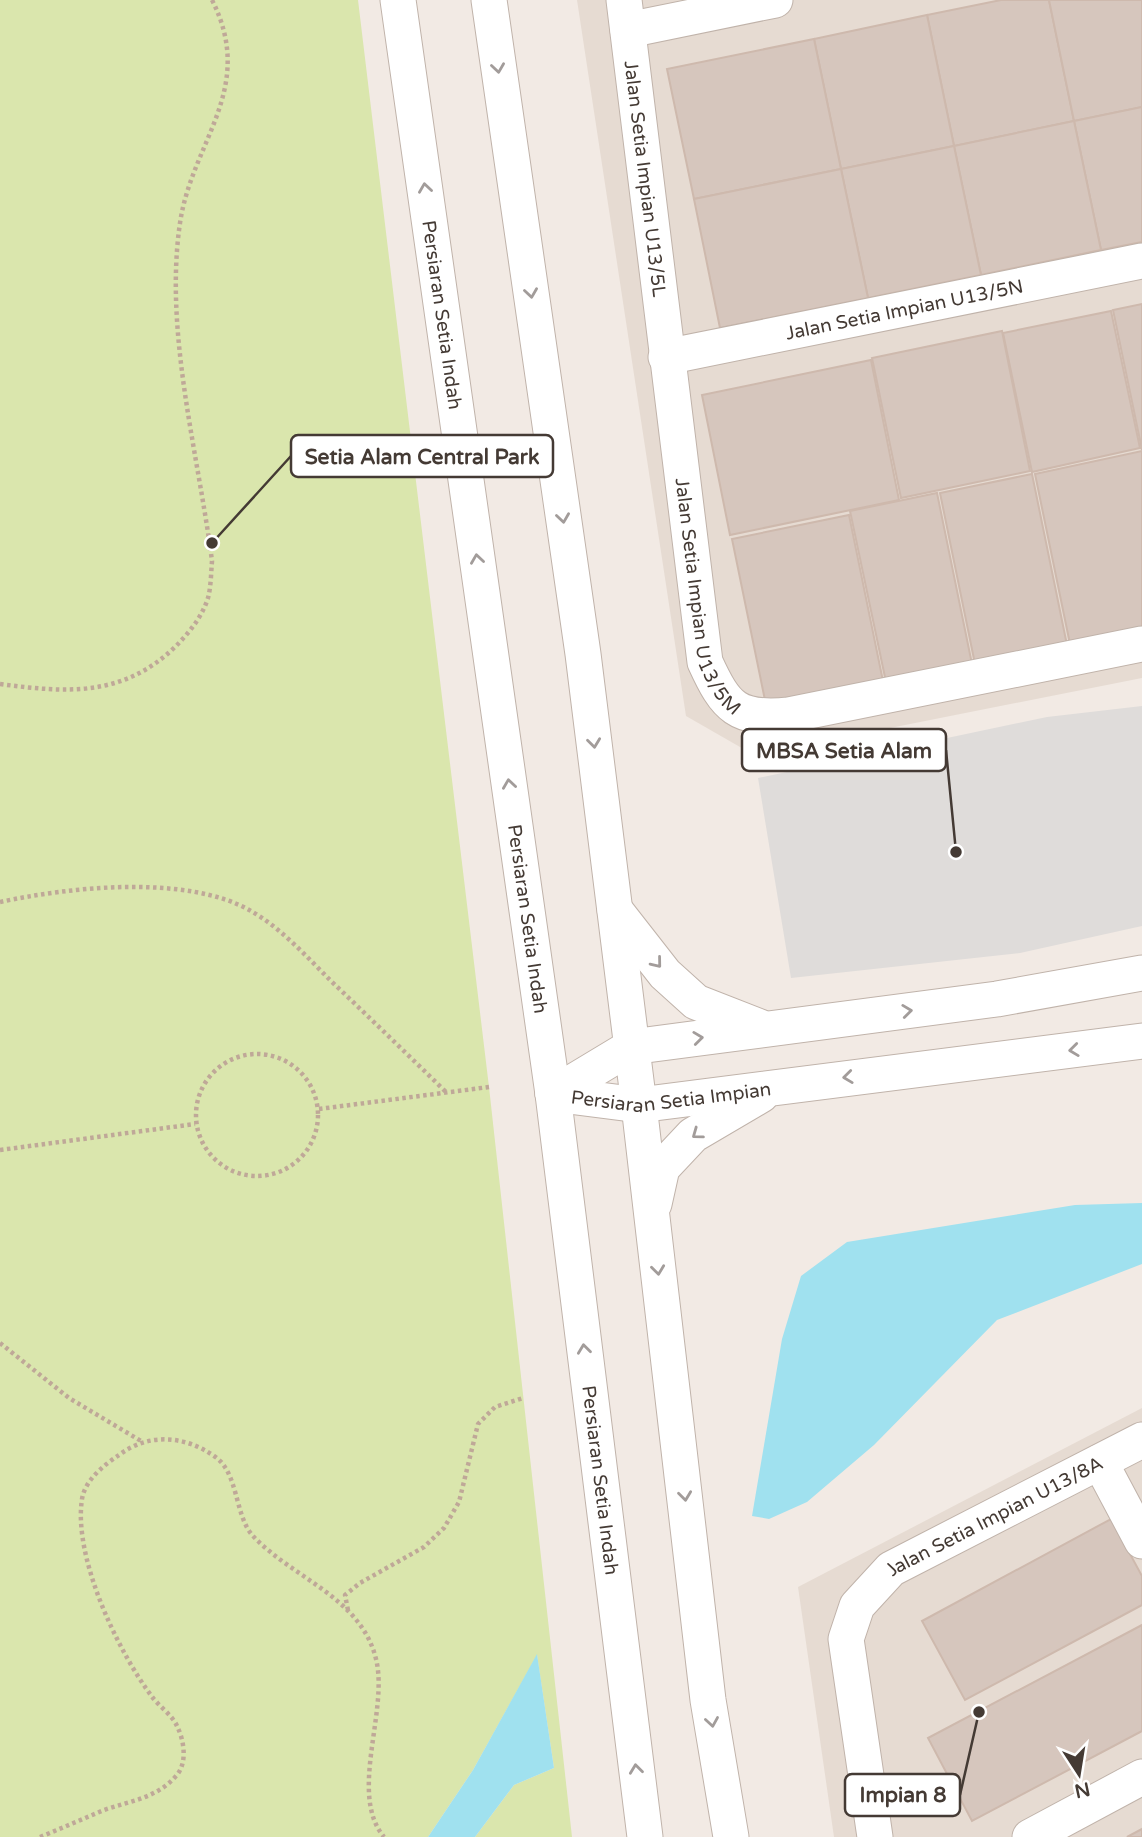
<svg xmlns="http://www.w3.org/2000/svg" width="1142" height="1837" font-family="'Varela Round',sans-serif">
	<style>
		.residential { fill: #e6dbd2 }
		.green { fill: #dae6ad }
		.parking { fill: #dfdcda }
		.water { fill: #a0e1ef }
		.building { fill: #d6c6bd; stroke: #ceb9ad; stroke-width: 2 }
		.lines { fill: none; stroke-linecap: round; stroke-linejoin: round }
		.minor-casing { stroke: #c0b3aa; stroke-width: 37 }
		.path { stroke: #bfa898; stroke-width: 4.5; stroke-dasharray: 3.5 3.5; stroke-linecap: butt }
		.minor { stroke: #fff; stroke-width: 35 }
		.oneway { stroke: #a29c9a }
		.labels { text-anchor: middle; stroke-width: 6; stroke-linejoin: round; paint-order: stroke }
		.street-label { font-size: 19px; fill: #443a34; stroke: #fff }
		.leader { fill: none; stroke: #443a34; stroke-width: 2.5 }
		.callout-dot { fill: #443a34; stroke: #fff; stroke-width: 2.5 }
		.callout { fill: #fff; stroke: #443a34; stroke-width: 2.5 }
		.callout-label { font-size: 21px; text-anchor: middle; font-weight: bold; fill: #443a34 }
	</style>
	<rect width="100%" height="100%" fill="#f2eae4"/>
	<g class="residential">
		<path d="M577 0H1142V678L754 755 686 716Z"/>
		<path d="M1142 1408V1837H834L798 1587Z"/>
	</g>
	<path class="green" d="M0 0H358L489 1087 572 1837H475L514 1785 554 1768 537 1655 473 1770 428 1837H0Z"/>
	<path class="parking" d="M1142 706V926L1020 953 791 978 758 778 1047 717Z"/>
	<g class="water">
		<path d="M1142 1203V1264L997 1320 874 1445 807 1502 769 1519 752 1516 782 1339 801 1276 847 1242 1075 1205Z"/>
		<path d="M537 1654 554 1768 514 1785 475 1837H428L473 1770Z"/>
	</g>
	<g class="building">
		<path d="M1001 0H1049L1074 121 954 146 927 15Z"/>
		<path d="M1049 0H1142V107L1074 121Z"/>
		<path d="M927 15 954 146 841 169 814 39Z"/>
		<path d="M814 39 841 169 694 199 667 69Z"/>
		<path d="M1142 107V242L1101 250 1074 121Z"/>
		<path d="M1074 121 1101 250 981 275 954 146Z"/>
		<path d="M954 146 981 275 868 298 841 169Z"/>
		<path d="M841 169 868 298 720 328 694 199Z"/>
		<path d="M1142 304V450L1113 310Z"/>
		<path d="M1111 311 1140 448 1032 472 1003 333Z"/>
		<path d="M1002 331 1030 471 901 498 872 358Z"/>
		<path d="M871 360 899 500 730 535 702 395Z"/>
		<path d="M1142 451V629L1070 644 1035 474Z"/>
		<path d="M1032 474 1067 645 975 664 940 493Z"/>
		<path d="M937 493 972 664 886 682 850 511Z"/>
		<path d="M849 515 884 686 767 710 732 539Z"/>
		<path d="M1111 1519 1142 1576V1605L965 1700 922 1621Z"/>
		<path d="M1142 1625V1731L972 1821 928 1738Z"/>
		<path d="M1142 1829V1837H1127Z"/>
	</g>
	<g class="lines">
		<g class="minor-casing">
			<g id="minor">
				<path id="s1" d="M398 0 553 1094 645 1837"/>
				<path d="M489 0 583 654 639 1105 708 1700 731 1837"/>
				<path id="s2" d="M624 0 705 662C726 708 737 720 789 715L1142 644"/>
				<path d="M628 30 775 0"/>
				<path id="s3" d="M666 357 1142 261"/>
				<path d="M615 910 665 974 696 1002 760 1027"/>
				<path d="M553 1094 631 1047 997 999 1142 973"/>
				<path id="s4" d="M553 1094 639 1105 1142 1041"/>
				<path d="M654 1204 662 1168 693 1135 761 1095"/>
				<path d="M1100 1462 1142 1541"/>
				<path id="s5" d="M875 1837 846 1639 857 1606 891 1569 1142 1440"/>
				<path d="M1030 1837 1142 1777"/>
			</g>
		</g>
		<g class="path">
			<path d="M0 684C67 693 123 697 175 647 189 633 202 617 208 598 211 587 211 573 212 561 198 452 164 332 180 223 192 141 257 89 212 0"/>
			<path d="M0 902C70 887 187 874 251 911 281 928 307 957 331 981 370 1018 408 1055 446 1092"/>
			<circle cx="257" cy="1115" r="61"/>
			<path d="M319 1109 489 1087"/>
			<path d="M0 1150 195 1124"/>
			<path d="M0 1343 69 1398 141 1441"/>
			<path d="M348 1610 345 1595 360 1583 424 1547 444 1528 459 1502 478 1424 495 1407 523 1398"/>
			<path d="M40 1837C62 1828 83 1819 104 1810 130 1801 157 1798 176 1776 188 1763 184 1740 177 1726 172 1715 160 1707 153 1698 118 1652 73 1557 82 1499 85 1480 104 1465 119 1455 148 1433 184 1435 214 1456 239 1472 234 1515 253 1536 292 1578 361 1597 376 1659 389 1711 348 1794 384 1837"/>
		</g>
		<use href="#minor" class="minor"/>
	</g>
	<defs><path id="oneway-chevron" d="M-2-3.5L2.5 0L-2 3.5" fill="none" stroke-width="1.6" stroke-linecap="round" stroke-linejoin="round" transform="scale(1.75)"/></defs>
	<g class="oneway">
		<use href="#oneway-chevron" transform="translate(498 68) rotate(82)"/>
		<use href="#oneway-chevron" transform="translate(425 188) rotate(-98)"/>
		<use href="#oneway-chevron" transform="translate(531 293) rotate(82)"/>
		<use href="#oneway-chevron" transform="translate(563 518) rotate(82)"/>
		<use href="#oneway-chevron" transform="translate(477 559) rotate(-98)"/>
		<use href="#oneway-chevron" transform="translate(594 743) rotate(83)"/>
		<use href="#oneway-chevron" transform="translate(509 784) rotate(-98)"/>
		<use href="#oneway-chevron" transform="translate(657 963) rotate(51)"/>
		<use href="#oneway-chevron" transform="translate(907 1011) rotate(-7)"/>
		<use href="#oneway-chevron" transform="translate(698 1038) rotate(-7)"/>
		<use href="#oneway-chevron" transform="translate(1074 1050) rotate(173)"/>
		<use href="#oneway-chevron" transform="translate(848 1077) rotate(173)"/>
		<use href="#oneway-chevron" transform="translate(697 1134) rotate(144)"/>
		<use href="#oneway-chevron" transform="translate(658 1270) rotate(83)"/>
		<use href="#oneway-chevron" transform="translate(584 1349) rotate(-97)"/>
		<use href="#oneway-chevron" transform="translate(685 1496) rotate(83)"/>
		<use href="#oneway-chevron" transform="translate(712 1722) rotate(81)"/>
		<use href="#oneway-chevron" transform="translate(636 1769) rotate(-97)"/>
	</g>
	<g class="labels">
		<g class="street-label">
			<text dy="7" stroke="none"><textPath href="#s2" startOffset="180">Jalan Setia Impian U13/5L</textPath></text>
			<text dy="7" stroke="none"><textPath href="#s3" startOffset="243">Jalan Setia Impian U13/5N</textPath></text>
			<text dy="7" stroke="none"><textPath href="#s1" startOffset="318">Persiaran Setia Indah</textPath></text>
			<text dy="7" stroke="none"><textPath href="#s2" startOffset="604">Jalan Setia Impian U13/5M</textPath></text>
			<text dy="7" stroke="none"><textPath href="#s1" startOffset="928">Persiaran Setia Indah</textPath></text>
			<text dy="7" stroke="none"><textPath href="#s4" startOffset="119">Persiaran Setia Impian</textPath></text>
			<text dy="7" stroke="none"><textPath href="#s1" startOffset="1494">Persiaran Setia Indah</textPath></text>
			<text dy="7" stroke="none"><textPath href="#s5" startOffset="401">Jalan Setia Impian U13/8A</textPath></text>
		</g>
	</g>
	<path class="leader" d="M212 543L291 456M956 852L946 750M979 1712L960 1795"/>
	<g class="callout-dot">
		<circle cx="212" cy="543" r="7"/>
		<circle cx="956" cy="852" r="7"/>
		<circle cx="979" cy="1712" r="7"/>
	</g>
	<g class="callout">
		<rect x="291" y="435" width="262" height="42" rx="7"/>
		<rect x="742" y="729" width="204" height="42" rx="7"/>
		<rect x="845" y="1774" width="115" height="42" rx="7"/>
	</g>
	<g class="callout-label">
		<text x="422" y="464">Setia Alam Central Park</text>
		<text x="844" y="758">MBSA Setia Alam</text>
		<text x="903" y="1802">Impian 8</text>
	</g>
	<g transform="translate(1079 1774) rotate(168)" stroke="#ffffff" stroke-width="5" paint-order="stroke">
	<path d="M0-5L12 26L0 18L-12 26Z" fill="#443a34"/>
	<text y="-10" font-size="19" font-weight="bold" text-anchor="middle" fill="#443a34">N</text>
	</g>
</svg>
